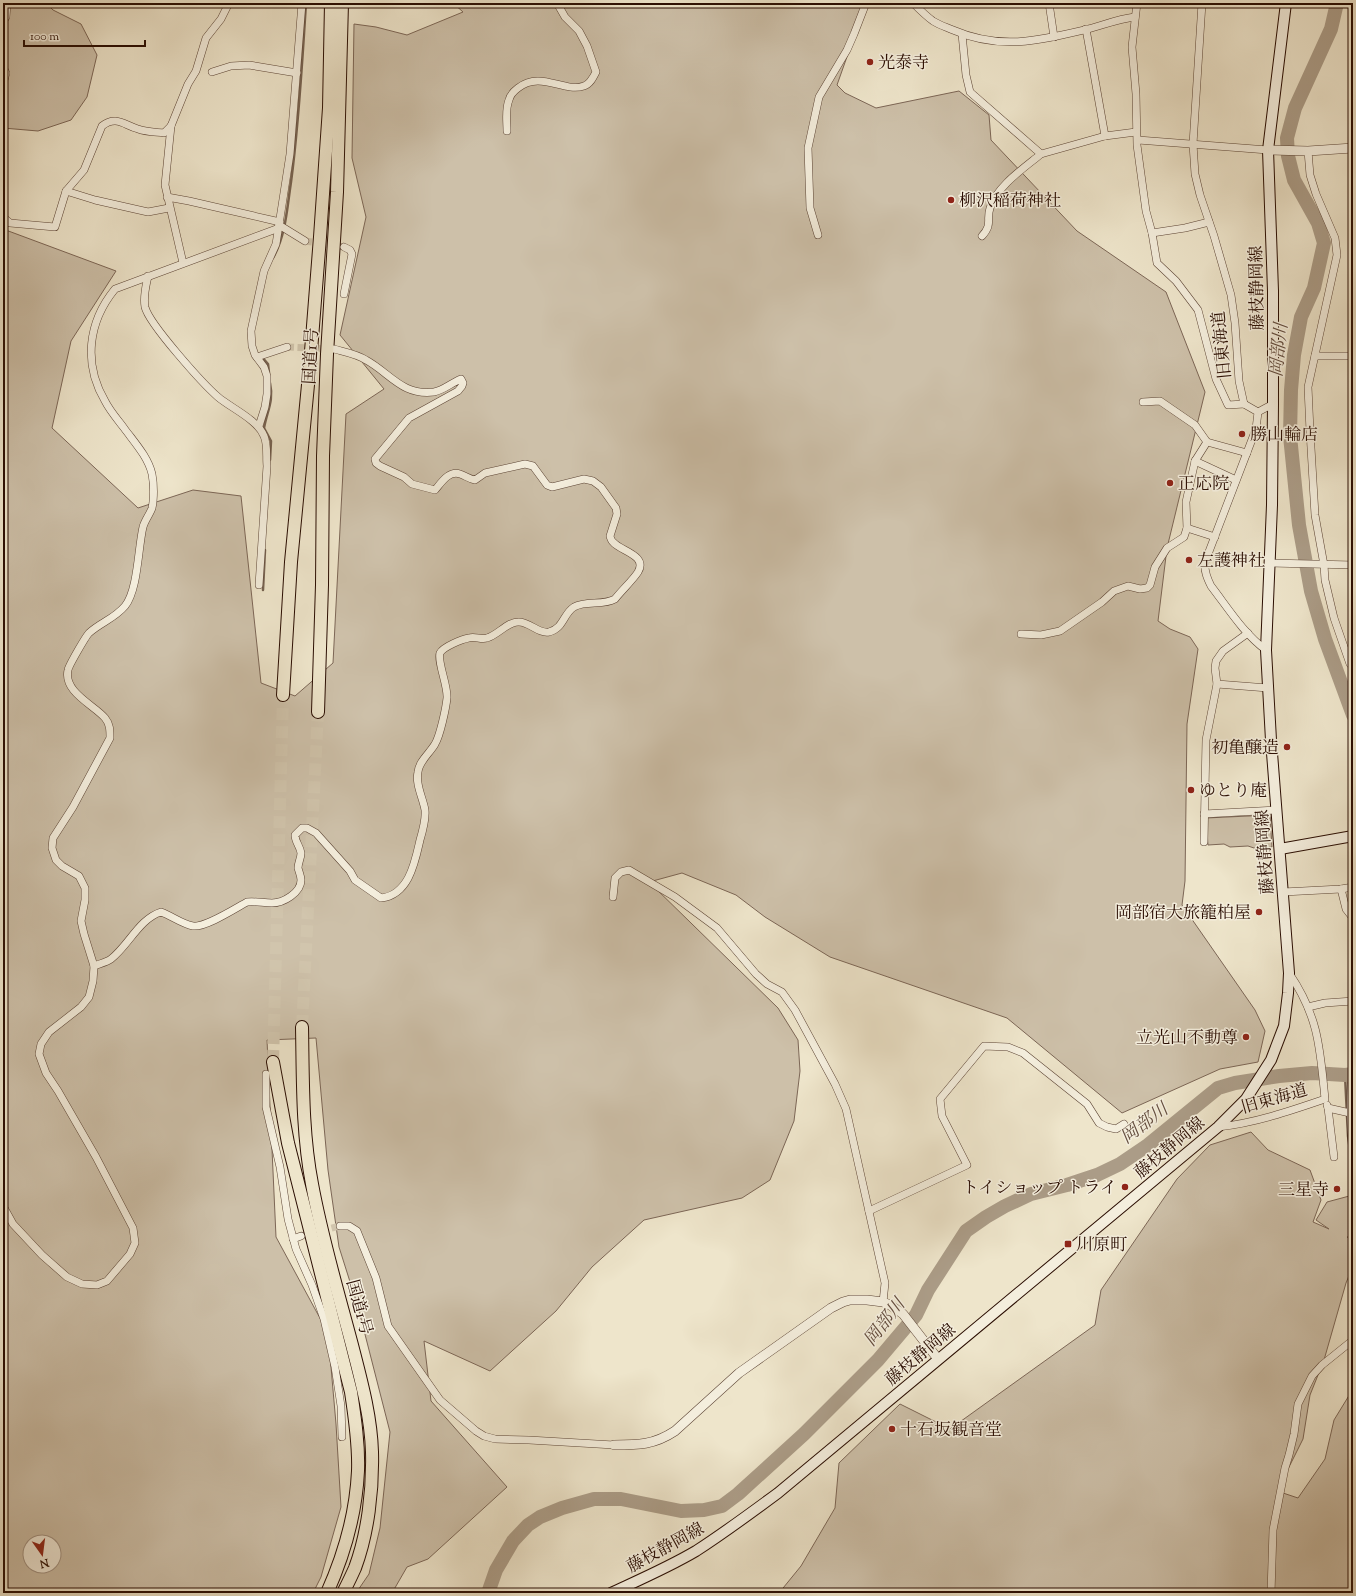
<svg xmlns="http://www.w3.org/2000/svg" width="1356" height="1596" font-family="'Sorts Mill Goudy','Noto Serif JP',serif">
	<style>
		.green { fill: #cdc0a9; stroke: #7c6656; fill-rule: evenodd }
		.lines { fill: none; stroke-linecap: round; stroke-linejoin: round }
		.stream { stroke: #776352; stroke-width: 2.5 }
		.river { stroke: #ab9c87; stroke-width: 14 }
		.minor-tunnel { stroke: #d1c5ad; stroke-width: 7; stroke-dasharray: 7 3.5; stroke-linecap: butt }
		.trunk-tunnel { stroke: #d1c5ad; stroke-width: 12; stroke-dasharray: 12 6; stroke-linecap: butt }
		.minor-casing { stroke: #5b4334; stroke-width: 8 }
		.tertiary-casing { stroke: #5b4334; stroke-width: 10 }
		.secondary-casing { stroke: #2a0d02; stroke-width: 12 }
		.trunk-casing { stroke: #2a0d02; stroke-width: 14 }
		.minor { stroke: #f4eedd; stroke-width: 7 }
		.tertiary { stroke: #f4eedd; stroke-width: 9 }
		.secondary { stroke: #f4eedd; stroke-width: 10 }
		.trunk { stroke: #eee5cb; stroke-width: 12 }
		.poi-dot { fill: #8f2418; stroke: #f4eedd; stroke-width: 1.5 }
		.labels { text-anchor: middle; stroke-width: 3; stroke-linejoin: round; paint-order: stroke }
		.poi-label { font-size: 17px; fill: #2a0d02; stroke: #f4eedd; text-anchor: start }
		.street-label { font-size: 17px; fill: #2a0d02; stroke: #f4eedd }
		.water-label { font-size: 18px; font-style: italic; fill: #644d3e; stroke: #f4eedd }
	</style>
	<rect width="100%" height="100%" fill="#eee5cb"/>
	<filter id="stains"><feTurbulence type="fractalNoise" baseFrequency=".005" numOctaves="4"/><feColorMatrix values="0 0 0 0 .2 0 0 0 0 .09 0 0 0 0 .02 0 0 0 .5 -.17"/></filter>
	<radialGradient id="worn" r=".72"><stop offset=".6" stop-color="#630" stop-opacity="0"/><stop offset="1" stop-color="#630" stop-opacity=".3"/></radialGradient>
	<g class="green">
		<path d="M3 3H46L53 10 81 24 97 55 87 97 71 120 38 131 3 128Z"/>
		<path d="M453 3H866L837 85 845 93 876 108 959 91 989 115 991 140 1077 231 1166 292 1205 392 1167 548 1158 621 1170 629 1190 637 1198 649 1187 724 1185 881 1182 905 1255 1010 1265 1031 1258 1062 1220 1069 1122 1113 1007 1018 830 957 765 917 736 895 682 873 649 882 778 1008 798 1040 800 1071 794 1121 770 1180 742 1198 644 1220 592 1267 556 1311 490 1371 424 1341 431 1401 507 1487 428 1559 407 1567 392 1593H356L369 1574 380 1528 390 1432 358 1307 339 1247 328 1170 316 1038 267 1040 276 1237 328 1333 336 1424 341 1507 321 1577 313 1593H3V229L116 271 71 341 52 428 138 508 193 490 241 496 261 683 295 696 333 663 346 414 384 389 340 335 366 217 352 158 354 24 376 27 407 35 463 12ZM30 1542H54V1566H30Z"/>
		<path d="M1270 815 1272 847 1254 848 1248 846 1230 847 1224 844 1208 845 1206 818Z"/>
		<path d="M1251 1132 1268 1150 1310 1170 1321 1200 1313 1222 1329 1229 1316 1220 1327 1202 1353 1195V1237H1347L1353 1240V1266L1346 1283 1324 1360 1310 1395 1303 1439 1285 1475 1283 1493 1298 1498 1325 1459 1334 1420 1353 1389V1593H779L801 1566 835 1508 839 1463 900 1404 950 1429 1095 1325 1101 1290 1177 1179 1210 1145Z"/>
	</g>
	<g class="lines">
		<g class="stream">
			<path d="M273 258C286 235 287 208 291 182 299 123 302 63 306 3"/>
			<path d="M261 356 268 364 269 373"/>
			<path d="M270 383C274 401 267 411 264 428L271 441 270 460"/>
			<path d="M263 590 265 550"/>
			<path d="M1345 1075 1348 1136 1353 1172"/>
			<path d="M1352 1271 1353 1268"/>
		</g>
		<g class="river">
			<path d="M1337 3 1331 29 1295 108 1287 138 1288 156 1294 180 1318 223 1324 243 1314 288 1301 317 1294 355 1291 390 1290 436 1299 525 1311 591 1325 639 1353 715"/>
			<path d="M488 1593 496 1570 513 1541 528 1525 540 1517 562 1508 594 1499H621L681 1511 704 1510 722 1506 738 1494 804 1434 878 1360 916 1315 928 1290 966 1231 986 1217 1005 1206 1031 1194 1067 1185 1097 1175 1120 1164 1148 1145 1218 1088 1235 1083 1279 1076 1312 1073 1345 1075 1353 1074"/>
		</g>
		<g class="minor-tunnel">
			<path d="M305 241 344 247"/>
			<path d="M287 347 330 349"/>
			<path d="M301 1236 340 1226"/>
		</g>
		<g class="trunk-tunnel">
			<path d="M302 1027 318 712"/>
			<path d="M273 1062 283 695"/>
		</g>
		<g class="minor-casing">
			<g id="minor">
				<path d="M913 3C919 9 926 16 933 21 939 25 946 27 953 30 999 50 1037 41 1084 30 1101 26 1117 19 1135 17"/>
				<path d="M1049 3 1054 37"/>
				<path d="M1137 3 1132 47 1136 94 1137 145 1146 211 1152 233 1157 263 1176 281 1198 310 1216 379 1228 405 1244 404"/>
				<path d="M1202 3 1193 144 1195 174 1200 195 1214 236 1231 295 1235 323 1239 381 1244 404 1258 412 1256 429 1205 562C1204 571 1207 578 1211 586 1228 608 1244 634 1266 650"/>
				<path d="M3 21 6 17 7 3"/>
				<path d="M1086 29 1105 136"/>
				<path d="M962 34 966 75 970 92 1041 154 1105 136 1136 132"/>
				<path d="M3 67 6 73 3 84"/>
				<path d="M212 72 231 66 249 65 297 73"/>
				<path d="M171 126 165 185 183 263"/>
				<path d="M507 131C507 121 505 109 509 100 510 95 514 91 518 88 541 70 563 93 584 86 590 84 593 78 596 72L587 46 579 31 565 17 557 3"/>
				<path d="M1138 140 1268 150"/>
				<path d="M1308 151 1310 175 1316 194 1335 238 1337 255 1308 387 1310 431 1315 515 1324 565 1325 580 1334 618 1350 664 1353 663"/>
				<path d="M66 191 95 200 148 212 169 208"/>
				<path d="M167 197 189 201 280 222"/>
				<path d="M3 217 10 223 55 227 66 191 84 170 102 126C116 115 124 125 138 129 146 132 155 132 164 133L171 126 188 84 196 71 206 38 221 19 229 3"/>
				<path d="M279 225 305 241"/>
				<path d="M1152 233 1185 228 1209 222"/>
				<path d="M818 235 810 208 808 148 819 97 847 50 854 34 866 3"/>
				<path d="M982 236C993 224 986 220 990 208 997 186 1024 168 1041 154"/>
				<path d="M148 276C146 286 143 296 145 307 149 324 203 384 218 397 231 408 258 420 264 436 268 445 266 457 267 466L259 585"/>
				<path d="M344 294 352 254 350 250 344 247"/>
				<path d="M1315 356H1353"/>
				<path d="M257 357 287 347"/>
				<path d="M1258 412 1273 404"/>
				<path d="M259 426 265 407 267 394V376L264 367 255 355 252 346 251 331 264 271 276 244 290 154 302 3"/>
				<path d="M1207 442 1247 453"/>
				<path d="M1195 461 1236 480"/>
				<path d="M1187 528 1215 537"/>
				<path d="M1269 563 1353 565"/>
				<path d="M1021 634 1041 635 1060 631 1102 602 1114 591 1128 586 1140 589 1147 588 1150 585 1155 567 1167 548 1184 537 1187 528 1186 502 1195 461 1207 442 1195 425 1160 401 1143 402"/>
				<path d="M1217 684 1268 688"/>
				<path d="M1204 814 1276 810"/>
				<path d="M1204 842 1206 740 1217 684 1215 668 1216 661 1223 651 1248 633"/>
				<path d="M1341 889 1346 909 1353 918"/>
				<path d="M1283 892 1341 889 1353 887"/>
				<path d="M613 897 615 878 621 872 629 870 675 897 717 928 756 974 767 984 782 992 795 1010 835 1084 846 1109 885 1283 883 1302"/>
				<path d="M94 966C99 964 107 962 111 959 129 945 139 919 161 912 172 916 182 924 193 926 205 928 236 908 247 902 256 901 263 903 272 903 283 903 301 893 301 880 301 876 299 872 298 868 298 863 301 858 301 853 300 846 295 842 295 835L302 828H307L316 833 350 871 355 880 381 898C409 895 415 862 420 840 423 830 426 820 425 810 423 798 415 784 418 772 419 761 430 753 435 744 440 736 446 708 447 698 448 686 437 661 440 653 443 647 462 639 469 638 475 636 481 640 487 638 498 635 507 622 518 622 529 621 538 634 549 632 564 628 563 614 574 607 586 600 603 606 615 599 621 591 633 580 638 572 648 555 620 551 613 542 612 542 610 537 610 536L617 514 616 508 601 487 593 481 584 479 552 487 547 485 533 466 525 464 485 473 475 480C469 479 466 476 460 474 449 470 441 483 435 490L412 484 404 477 380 466 376 463 375 459 409 418 458 391 462 386 463 383 461 379C451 383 444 390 434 392 402 396 390 373 366 360 357 354 345 352 334 349"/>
				<path d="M1308 1007 1325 1003 1353 1001"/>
				<path d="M266 1074V1107L280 1167 288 1219 296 1249 312 1285 324 1319 335 1367 341 1406 342 1437"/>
				<path d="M1353 1083 1351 1084C1350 1106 1350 1128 1353 1150"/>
				<path d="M1327 1105 1328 1108 1350 1113"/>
				<path d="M1328 1108 1334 1157"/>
				<path d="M1218 1127C1255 1123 1290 1111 1325 1099 1320 1049 1319 1017 1289 973"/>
				<path d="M3 1206 13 1224 42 1255 67 1277 82 1284 97 1285 107 1281 130 1254 135 1243 133 1228 96 1157 58 1091 46 1073 39 1054 41 1044 49 1032 81 1007 89 997 93 981 94 966 84 934 81 921 85 900V888L79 876 62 866 56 860 52 848 53 838 73 807 110 738C110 730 110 724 105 718 94 705 63 692 68 670 69 665 86 636 89 633 101 622 114 619 125 606 138 590 138 548 143 527 145 520 150 514 152 508 154 499 154 484 152 474 148 457 135 443 124 428 118 420 110 411 105 401 83 364 88 322 115 289L279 228"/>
				<path d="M869 1211 967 1165 942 1116 940 1099 984 1046 1008 1047 1023 1053 1087 1104 1099 1123 1107 1127 1116 1129 1124 1124"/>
				<path d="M340 1226H349L357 1231 376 1278 388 1326 440 1400 476 1431 484 1436 495 1439 529 1440 614 1445"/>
				<path d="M293 1239 301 1236"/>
				<path d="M1271 1593 1273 1530 1285 1468 1289 1455 1294 1434 1298 1404 1312 1376 1322 1365 1353 1340"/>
			</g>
		</g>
		<g class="tertiary-casing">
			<g id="tertiary">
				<path d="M1268 150 1308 151 1353 148"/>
				<path d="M614 1445C638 1445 654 1445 675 1431L739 1373 831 1308 843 1302 850 1300H867L883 1302 890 1305 903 1314 938 1359"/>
			</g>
		</g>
		<g class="secondary-casing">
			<g id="secondary">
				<path d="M1280 849 1353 836"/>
				<path d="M611 1593C639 1580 669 1567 696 1551 724 1533 751 1513 778 1493L1218 1127 1246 1099 1271 1060 1284 1026 1288 993 1289 973 1271 740 1266 650 1272 505 1273 404V291L1268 150 1286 3"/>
			</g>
		</g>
		<g class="trunk-casing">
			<g id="trunk">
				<path d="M283 695 291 562 310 364 320 237 329 108 331 3"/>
				<path d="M318 712 322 585 323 456 327 354 337 192 342 3"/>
				<path d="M302 1027C303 1080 302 1132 312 1184 322 1239 338 1292 352 1345 361 1380 371 1416 372 1452 373 1490 368 1533 355 1568 351 1577 347 1585 343 1593"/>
				<path d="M273 1062 288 1143 351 1392C355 1418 359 1445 358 1471 356 1514 344 1555 327 1593"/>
			</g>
		</g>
		<use href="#minor" class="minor"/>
		<use href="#tertiary" class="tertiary"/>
		<use href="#secondary" class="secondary"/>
		<use href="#trunk" class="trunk"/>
	</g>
	<g class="poi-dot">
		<circle cx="870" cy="62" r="4"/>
		<circle cx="951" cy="200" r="4"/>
		<circle cx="1242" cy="434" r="4"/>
		<circle cx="1170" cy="483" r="4"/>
		<circle cx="1189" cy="560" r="4"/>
		<circle cx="1287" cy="747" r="4"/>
		<circle cx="1191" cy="790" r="4"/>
		<circle cx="1259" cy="912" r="4"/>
		<circle cx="1246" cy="1037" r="4"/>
		<circle cx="1125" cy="1187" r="4"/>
		<circle cx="1337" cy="1189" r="4"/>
		<rect x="1064" y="1240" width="8" height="8" rx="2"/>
		<circle cx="892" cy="1429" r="4"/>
	</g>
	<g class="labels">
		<g class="poi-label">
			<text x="878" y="68">光泰寺</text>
			<text x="959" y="206">柳沢稲荷神社</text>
			<text x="1250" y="440">勝山輪店</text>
			<text x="1178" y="489">正応院</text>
			<text x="1197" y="566">左護神社</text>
			<text x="1279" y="753" text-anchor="end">初亀醸造</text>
			<text x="1199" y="796">ゆとり庵</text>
			<text x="1251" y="918" text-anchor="end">岡部宿大旅籠柏屋</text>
			<text x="1238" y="1043" text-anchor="end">立光山不動尊</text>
			<text x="1117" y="1193" text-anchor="end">トイショップ トライ</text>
			<text x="1329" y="1195" text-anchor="end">三星寺</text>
			<text x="1076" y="1250">川原町</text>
			<text x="900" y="1435">十石坂観音堂</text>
		</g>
		<g class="street-label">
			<text transform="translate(1256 288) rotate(-91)" y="6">藤枝静岡線</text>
			<text transform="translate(1221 345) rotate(-96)" y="6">旧東海道</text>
			<text transform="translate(310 356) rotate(-87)" y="6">国道1号</text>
			<text transform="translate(1264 852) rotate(-94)" y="6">藤枝静岡線</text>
			<text transform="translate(1274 1098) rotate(-16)" y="6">旧東海道</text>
			<text transform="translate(1169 1147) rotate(-40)" y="6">藤枝静岡線</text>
			<text transform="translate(360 1307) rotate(75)" y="6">国道1号</text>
			<text transform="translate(920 1354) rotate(-40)" y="6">藤枝静岡線</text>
			<text transform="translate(665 1547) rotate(-29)" y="6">藤枝静岡線</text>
		</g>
		<g class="water-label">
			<text transform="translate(1278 350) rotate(-84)" y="6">岡部川</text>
			<text transform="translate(1144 1123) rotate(-37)" y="6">岡部川</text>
			<text transform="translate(884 1322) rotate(-52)" y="6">岡部川</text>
		</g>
	</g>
	<rect width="1356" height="1596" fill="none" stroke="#eee5cb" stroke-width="16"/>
	<rect x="4" y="4" width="1348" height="1588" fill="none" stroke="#2a0d02" stroke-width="2"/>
	<rect x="8" y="8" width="1340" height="1580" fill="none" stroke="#2a0d02"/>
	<g transform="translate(42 1554) rotate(166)"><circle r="19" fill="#f4eedd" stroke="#a39485"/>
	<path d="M0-3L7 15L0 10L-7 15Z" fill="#8f2418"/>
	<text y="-6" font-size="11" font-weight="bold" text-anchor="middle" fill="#2a0d02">N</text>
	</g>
	<path d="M24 40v6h121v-6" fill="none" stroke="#2a0d02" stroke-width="2"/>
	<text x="30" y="40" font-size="12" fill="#2a0d02" stroke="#f4eedd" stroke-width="3" paint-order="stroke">100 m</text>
	<rect width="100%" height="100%" filter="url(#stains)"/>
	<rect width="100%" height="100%" fill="url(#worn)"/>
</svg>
